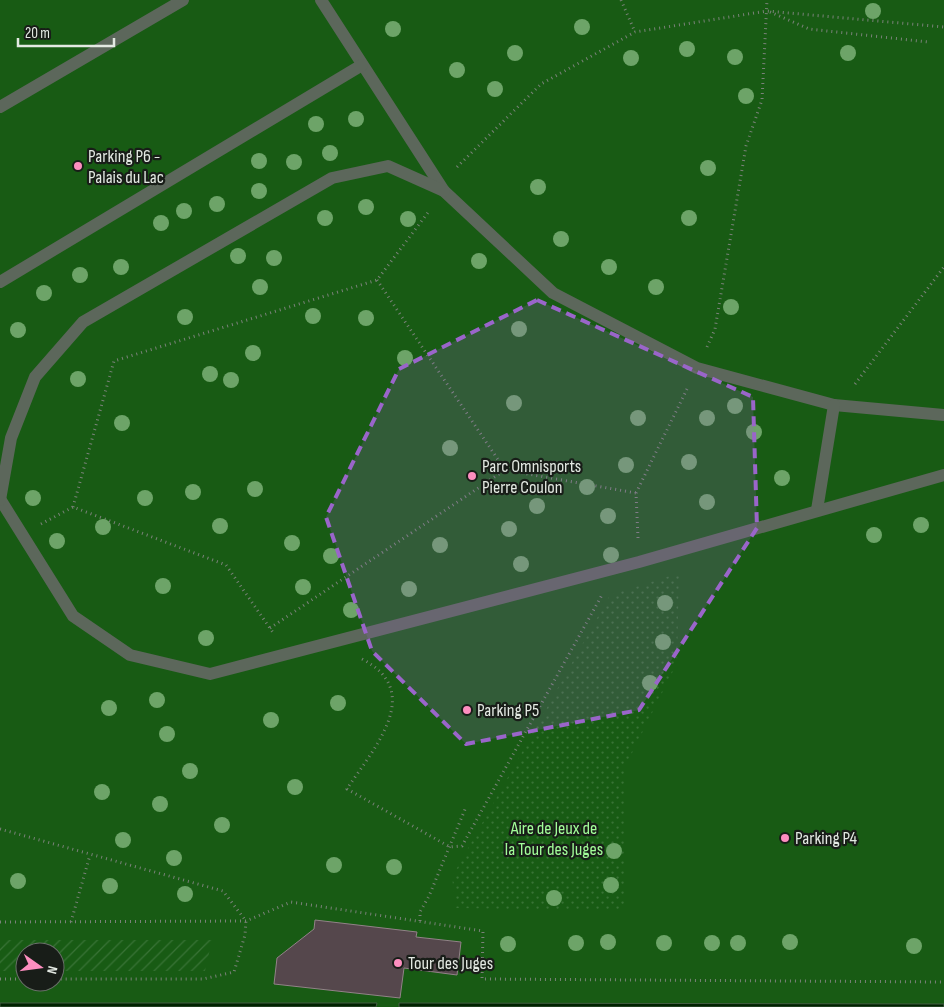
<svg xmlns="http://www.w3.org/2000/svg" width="944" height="1007" font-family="'Sofia Sans Condensed',sans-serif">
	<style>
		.grass { fill: #185b14; fill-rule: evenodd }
		.park { fill: url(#park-dots) }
		.garden { fill: url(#garden-furrows) }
		.water { fill: #020; stroke: #445e44 }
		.building { fill: #55474c; stroke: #928288 }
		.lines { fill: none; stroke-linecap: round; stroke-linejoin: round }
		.path { stroke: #7a8279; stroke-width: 3; stroke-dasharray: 1 4; stroke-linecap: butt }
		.minor { stroke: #5c675b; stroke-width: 12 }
		.tree { fill: #6da468 }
		.marked { fill: #9a65ca; fill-opacity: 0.2; stroke: #9a65ca; stroke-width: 4; stroke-dasharray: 10 6; stroke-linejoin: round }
		.poi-dot { fill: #fd8ebf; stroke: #181d18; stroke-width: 2 }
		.labels { text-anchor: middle; stroke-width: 4.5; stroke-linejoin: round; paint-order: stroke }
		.poi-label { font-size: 18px; fill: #e3e9e2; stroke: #181d18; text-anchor: start }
		.park-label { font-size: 18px; fill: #a2fd99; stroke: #181d18 }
	</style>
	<defs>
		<pattern id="park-dots" width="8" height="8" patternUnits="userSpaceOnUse" patternTransform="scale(1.25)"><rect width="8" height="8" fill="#185b14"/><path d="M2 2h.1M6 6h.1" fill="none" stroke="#397336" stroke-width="1.8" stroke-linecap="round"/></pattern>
		<pattern id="garden-furrows" width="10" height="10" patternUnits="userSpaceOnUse" patternTransform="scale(1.25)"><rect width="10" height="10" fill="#185b14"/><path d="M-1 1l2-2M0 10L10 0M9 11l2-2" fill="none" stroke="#397336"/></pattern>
	</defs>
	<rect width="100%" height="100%" fill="#2d372c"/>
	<path class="grass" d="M0 0H944V1004H399V1007H376V1003H0ZM25 952H55V982H25Z"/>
	<path class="park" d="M679 573 677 663 626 765 625 911 456 908 452 877 610 595Z"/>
	<path class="garden" d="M0 940H212L205 971H55V952H25V971H0Z"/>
	<g class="water">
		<path d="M0 1003H377L376 1007H0Z"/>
		<path d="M399 1003 944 1004V1007H399Z"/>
	</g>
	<path class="building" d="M315 920 417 932 416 937 461 942 457 975 404 968 400 998 274 984 277 958 314 929Z"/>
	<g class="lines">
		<g class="path">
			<path d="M621 0 635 32"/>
			<path d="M770 12 809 29 928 42"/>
			<path d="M457 167 541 84 635 32 767 11 944 27"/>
			<path d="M377 280 505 470"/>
			<path d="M707 347 715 329 746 146 762 100 767 0"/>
			<path d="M855 384 944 267"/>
			<path d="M73 507 114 361 377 280 430 210"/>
			<path d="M41 524 73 507 226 565 274 634"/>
			<path d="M638 538 636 493 687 389"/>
			<path d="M270 628 505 470 636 493"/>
			<path d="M362 659C426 692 373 749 347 789L450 847 462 846 602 595"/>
			<path d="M0 829 223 891 246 921 245 935 234 972 203 979H55"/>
			<path d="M420 921V912L429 896 466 807"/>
			<path d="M0 922 246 921 291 902 483 931 482 979 944 982"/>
			<path d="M71 922 90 855"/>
			<path d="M0 979H25"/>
		</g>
		<g class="minor">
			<path d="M321 0 444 191 553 293 697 368 834 405 944 415"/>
			<path d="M0 107 183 0"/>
			<path d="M0 282 362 65"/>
			<path d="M0 499 73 616 130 655 210 674 639 562 944 475"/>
			<path d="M0 500 11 438 35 377 83 322 332 178 388 166 444 191"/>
			<path d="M817 510 834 405"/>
		</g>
	</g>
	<g class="tree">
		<circle cx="873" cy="11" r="8"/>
		<circle cx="582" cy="27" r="8"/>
		<circle cx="393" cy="29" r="8"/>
		<circle cx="687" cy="49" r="8"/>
		<circle cx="515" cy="53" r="8"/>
		<circle cx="848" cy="53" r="8"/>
		<circle cx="735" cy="57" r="8"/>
		<circle cx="631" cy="58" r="8"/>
		<circle cx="457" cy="70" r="8"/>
		<circle cx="495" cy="89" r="8"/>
		<circle cx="746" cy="96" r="8"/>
		<circle cx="356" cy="119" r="8"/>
		<circle cx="316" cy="124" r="8"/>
		<circle cx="330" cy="153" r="8"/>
		<circle cx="259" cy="161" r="8"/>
		<circle cx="294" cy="162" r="8"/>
		<circle cx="708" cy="168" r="8"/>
		<circle cx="538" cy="187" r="8"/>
		<circle cx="259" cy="191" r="8"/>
		<circle cx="217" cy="204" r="8"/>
		<circle cx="366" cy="207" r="8"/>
		<circle cx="184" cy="211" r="8"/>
		<circle cx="325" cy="218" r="8"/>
		<circle cx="689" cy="218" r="8"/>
		<circle cx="408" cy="219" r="8"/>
		<circle cx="161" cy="223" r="8"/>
		<circle cx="561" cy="239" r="8"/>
		<circle cx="238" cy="256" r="8"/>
		<circle cx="274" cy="258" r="8"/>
		<circle cx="479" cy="261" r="8"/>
		<circle cx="121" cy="267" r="8"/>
		<circle cx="609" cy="267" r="8"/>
		<circle cx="80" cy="275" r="8"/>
		<circle cx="260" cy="287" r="8"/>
		<circle cx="656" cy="287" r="8"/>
		<circle cx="44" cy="293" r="8"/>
		<circle cx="731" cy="307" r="8"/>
		<circle cx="313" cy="316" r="8"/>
		<circle cx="185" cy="317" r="8"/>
		<circle cx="366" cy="318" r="8"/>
		<circle cx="519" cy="329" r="8"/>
		<circle cx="18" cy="330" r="8"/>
		<circle cx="253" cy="353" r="8"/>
		<circle cx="405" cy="358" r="8"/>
		<circle cx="210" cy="374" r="8"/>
		<circle cx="78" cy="379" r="8"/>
		<circle cx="231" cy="380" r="8"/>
		<circle cx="514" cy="403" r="8"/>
		<circle cx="735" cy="406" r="8"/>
		<circle cx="638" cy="418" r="8"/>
		<circle cx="707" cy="418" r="8"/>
		<circle cx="122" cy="423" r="8"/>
		<circle cx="754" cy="432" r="8"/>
		<circle cx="450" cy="448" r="8"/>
		<circle cx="689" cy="462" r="8"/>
		<circle cx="626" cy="465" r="8"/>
		<circle cx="782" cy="478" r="8"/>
		<circle cx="587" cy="487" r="8"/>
		<circle cx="255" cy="489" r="8"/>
		<circle cx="193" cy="492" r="8"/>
		<circle cx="33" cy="498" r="8"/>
		<circle cx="145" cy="498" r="8"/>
		<circle cx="707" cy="502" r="8"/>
		<circle cx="537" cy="506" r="8"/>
		<circle cx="608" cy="516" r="8"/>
		<circle cx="921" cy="525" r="8"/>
		<circle cx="220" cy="526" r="8"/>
		<circle cx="103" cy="527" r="8"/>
		<circle cx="509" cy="529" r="8"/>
		<circle cx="874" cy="535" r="8"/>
		<circle cx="57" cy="541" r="8"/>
		<circle cx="292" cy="543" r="8"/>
		<circle cx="440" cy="545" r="8"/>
		<circle cx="611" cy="555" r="8"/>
		<circle cx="331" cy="556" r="8"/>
		<circle cx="521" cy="564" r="8"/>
		<circle cx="163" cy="586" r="8"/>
		<circle cx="303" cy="587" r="8"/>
		<circle cx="409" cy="589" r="8"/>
		<circle cx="665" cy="603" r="8"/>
		<circle cx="351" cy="610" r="8"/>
		<circle cx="206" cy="638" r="8"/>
		<circle cx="663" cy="642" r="8"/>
		<circle cx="650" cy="683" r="8"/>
		<circle cx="157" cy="700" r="8"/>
		<circle cx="338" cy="703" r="8"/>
		<circle cx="109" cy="708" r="8"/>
		<circle cx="271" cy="720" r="8"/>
		<circle cx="167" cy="734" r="8"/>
		<circle cx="190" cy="771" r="8"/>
		<circle cx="295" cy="787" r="8"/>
		<circle cx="102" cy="792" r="8"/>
		<circle cx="160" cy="804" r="8"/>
		<circle cx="222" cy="825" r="8"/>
		<circle cx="123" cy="840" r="8"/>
		<circle cx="614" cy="851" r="8"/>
		<circle cx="174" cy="858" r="8"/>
		<circle cx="334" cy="865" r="8"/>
		<circle cx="394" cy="867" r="8"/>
		<circle cx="18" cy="881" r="8"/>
		<circle cx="611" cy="885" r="8"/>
		<circle cx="110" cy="886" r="8"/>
		<circle cx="185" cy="894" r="8"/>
		<circle cx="554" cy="898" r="8"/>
		<circle cx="608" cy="942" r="8"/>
		<circle cx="790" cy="942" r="8"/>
		<circle cx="576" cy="943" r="8"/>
		<circle cx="664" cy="943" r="8"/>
		<circle cx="712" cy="943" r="8"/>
		<circle cx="738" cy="943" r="8"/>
		<circle cx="508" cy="944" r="8"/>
		<circle cx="914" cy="946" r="8"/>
	</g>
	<path class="marked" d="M537 300 753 397 757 528 639 710 466 744 372 651 326 517 399 369Z"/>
	<g class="poi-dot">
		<circle cx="78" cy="166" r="5"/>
		<circle cx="472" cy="476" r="5"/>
		<circle cx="467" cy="710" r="5"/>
		<circle cx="785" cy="838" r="5"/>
		<circle cx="398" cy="963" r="5"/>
	</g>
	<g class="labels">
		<g class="poi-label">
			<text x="88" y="162">Parking P6 -<tspan x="88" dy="21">Palais du Lac</tspan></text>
			<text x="482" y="472">Parc Omnisports<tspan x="482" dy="21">Pierre Coulon</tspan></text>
			<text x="477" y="716">Parking P5</text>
			<text x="795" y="844">Parking P4</text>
			<text x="408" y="969">Tour des Juges</text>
		</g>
		<g class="park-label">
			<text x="554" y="834">Aire de Jeux de<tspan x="554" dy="21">la Tour des Juges</tspan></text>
		</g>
	</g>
	<g transform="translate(40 967) rotate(104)"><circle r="24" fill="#181d18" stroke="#696f69"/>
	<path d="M0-4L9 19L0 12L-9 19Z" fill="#fd8ebf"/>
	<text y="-8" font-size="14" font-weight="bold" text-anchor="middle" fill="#e3e9e2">N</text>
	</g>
	<path d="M18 38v8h96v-8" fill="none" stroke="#e3e9e2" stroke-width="2.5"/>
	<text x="25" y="38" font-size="15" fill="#e3e9e2" stroke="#181d18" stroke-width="4" paint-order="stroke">20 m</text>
</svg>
